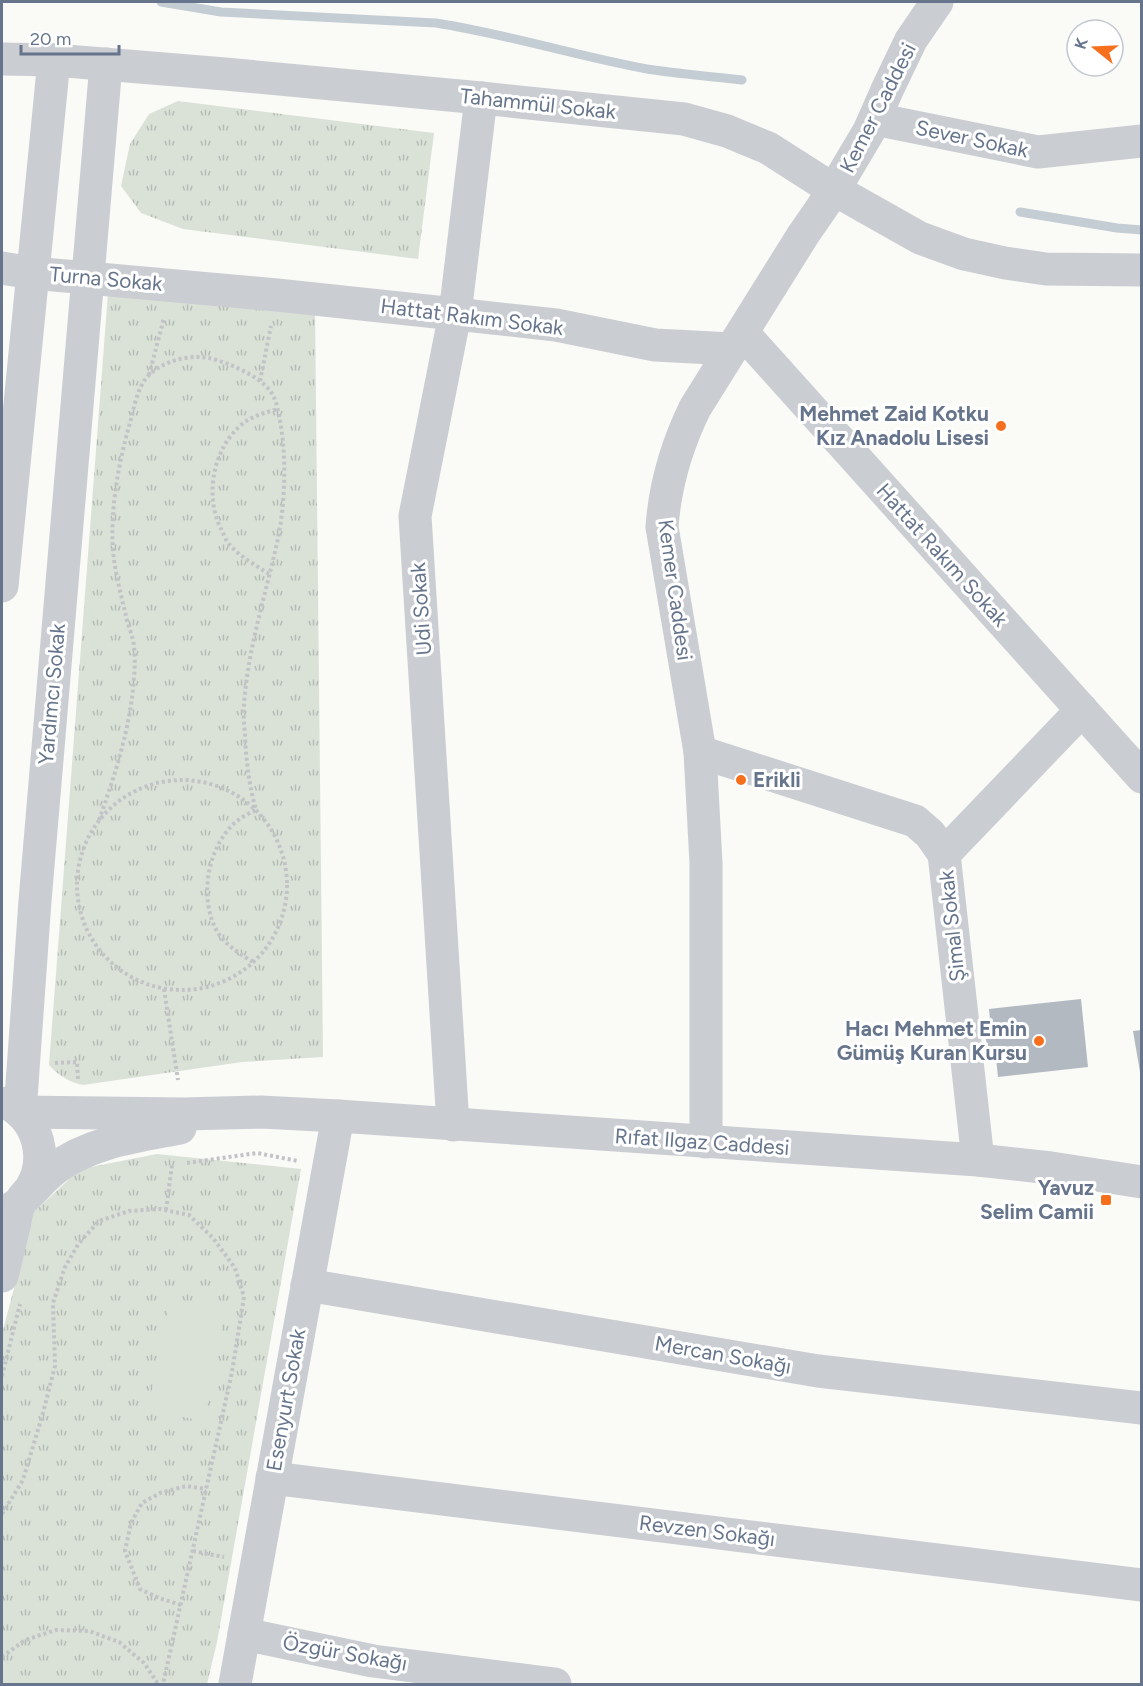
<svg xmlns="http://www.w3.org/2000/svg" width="1143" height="1686" font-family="Figtree,sans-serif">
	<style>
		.grass { fill: url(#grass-tufts) }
		.pitch { fill: #dae2d8 }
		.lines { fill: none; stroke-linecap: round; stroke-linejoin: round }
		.stream { stroke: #c3cdd3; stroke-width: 9 }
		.building { fill: #b2b9c1 }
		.path { stroke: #c1c3c6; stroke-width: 4; stroke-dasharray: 3 3; stroke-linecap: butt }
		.minor { stroke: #cacdd2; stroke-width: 33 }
		.tertiary { stroke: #cacdd2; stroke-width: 33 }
		.poi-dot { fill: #f66f1c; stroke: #fff; stroke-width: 2 }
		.labels { text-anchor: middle; stroke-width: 6; stroke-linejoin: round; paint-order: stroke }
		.street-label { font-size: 21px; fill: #66758c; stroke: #fff }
		.poi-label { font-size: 21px; font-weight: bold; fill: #66758c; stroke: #fff; text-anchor: end }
	</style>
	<defs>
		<pattern id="grass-tufts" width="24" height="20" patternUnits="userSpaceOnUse" patternTransform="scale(1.5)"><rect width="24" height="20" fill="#dae2d8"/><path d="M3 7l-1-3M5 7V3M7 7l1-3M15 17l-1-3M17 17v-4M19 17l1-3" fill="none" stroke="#b5bcb5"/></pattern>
	</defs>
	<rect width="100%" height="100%" fill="#fafaf7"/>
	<g class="grass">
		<path d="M178 101 434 133 418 259 183 229 141 213 121 186 130 144 149 114Z"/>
		<path d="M108 293 315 309 323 1057 242 1062 83 1085C69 1082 59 1076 49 1065Z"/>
		<path d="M157 1154 301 1169 217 1642 207 1684H2V1334L34 1212 80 1169Z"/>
	</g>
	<path class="pitch" d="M170 1299 225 1310 203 1421 148 1410Z"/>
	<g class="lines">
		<g class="stream">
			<path d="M161 2 221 12 436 23C507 34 576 56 647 69 678 74 710 76 742 80"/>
			<path d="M1020 212 1117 228 1142 230"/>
		</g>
	</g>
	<g class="building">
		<path d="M1081 999 1088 1067 998 1077 996 1058 988 1059 985 1031 991 1030 989 1009Z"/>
		<path d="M1142 1030V1072H1140L1133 1031Z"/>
	</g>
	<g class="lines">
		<g class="path">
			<path d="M149 375 164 318"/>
			<path d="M260 381 271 326"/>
			<path d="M269 574C255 565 239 556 228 543 225 539 223 532 220 527 205 494 213 450 240 426 251 416 264 413 278 409"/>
			<circle cx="182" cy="885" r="105"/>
			<path d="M99 820C115 775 131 726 134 677 135 666 135 656 134 646 133 636 128 626 126 616 121 595 115 573 113 551 110 507 119 461 131 419 134 407 137 392 144 381 157 362 188 354 209 358 227 362 260 376 271 392 277 401 278 411 280 421 287 458 285 507 277 543 265 597 248 649 244 704 243 714 244 724 245 734 246 760 249 785 256 810 249 813 242 817 236 822 207 846 198 900 218 933 227 946 240 954 253 962"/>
			<path d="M164 989 178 1080"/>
			<path d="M55 1063 77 1062 78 1080"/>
			<path d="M187 1163 257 1153 298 1161"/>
			<path d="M166 1210 172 1165"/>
			<path d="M2 1376 20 1304"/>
			<path d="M2 1514 23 1480 43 1413 55 1366 53 1303 65 1267 79 1243 99 1221 129 1211 160 1209 189 1215 213 1238 235 1268 244 1297 232 1372 163 1684"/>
			<path d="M193 1551 224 1557"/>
			<path d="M181 1605 159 1598 140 1589 125 1551 131 1523 142 1503 160 1493 186 1486 206 1489"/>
			<path d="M2 1657 25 1640 56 1630 89 1631 119 1642 144 1663 158 1684"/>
		</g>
		<g class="minor">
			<path d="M875 119 1038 152 1142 141"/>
			<path d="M2 268 32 273 277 295 455 314 556 325 655 345 732 349"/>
			<path d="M743 333 1142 777"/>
			<path d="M700 752 915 821 930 834 944 854 978 1160"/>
			<path d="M944 854 1082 710"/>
			<path d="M453 1125 415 516 455 314 481 98"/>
			<path d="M307 1285 818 1371 1142 1408"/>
			<path d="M272 1478 1142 1585"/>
			<path d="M244 1634 373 1661 555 1684"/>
			<path d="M235 1684 338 1116"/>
		</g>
		<g class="tertiary">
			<path d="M2 59 54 60 225 74 481 98 684 119 727 131 768 148 826 185 920 238 964 254 1005 263 1046 269 1142 270"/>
			<path d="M2 586 54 60"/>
			<path d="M20 1112 184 1114 261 1112 338 1116 978 1160 1051 1168 1142 1182"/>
			<path d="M20 1112 35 901 106 64"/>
			<path d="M706 1142V863L700 752 662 527C665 484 676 447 695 408L803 235 834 190 869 131 888 88 911 40 937 2"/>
			<path d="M2 1213C24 1205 37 1182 56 1168 90 1142 139 1136 180 1128"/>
			<path d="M2 1276C6 1259 10 1242 14 1226 16 1218 17 1209 20 1203 22 1197 28 1193 31 1188 49 1158 38 1119 7 1103"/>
		</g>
	</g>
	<g class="poi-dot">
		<circle cx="1001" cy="426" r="6"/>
		<circle cx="741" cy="780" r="6"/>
		<circle cx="1039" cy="1041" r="6"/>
		<rect x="1100" y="1194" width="12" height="12" rx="3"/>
	</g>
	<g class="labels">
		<g class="street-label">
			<text transform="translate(538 104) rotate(6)" y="7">Tahammül Sokak</text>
			<text transform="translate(878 108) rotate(-63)" y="7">Kemer Caddesi</text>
			<text transform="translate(972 139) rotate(12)" y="7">Sever Sokak</text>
			<text transform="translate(106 279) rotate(5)" y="7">Turna Sokak</text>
			<text transform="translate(472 317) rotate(7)" y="7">Hattat Rakım Sokak</text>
			<text transform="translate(942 555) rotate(48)" y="7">Hattat Rakım Sokak</text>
			<text transform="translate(675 590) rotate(82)" y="7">Kemer Caddesi</text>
			<text transform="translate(421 609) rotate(-94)" y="7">Udi Sokak</text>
			<text transform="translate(52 694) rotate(-85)" y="7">Yardımcı Sokak</text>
			<text transform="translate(952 926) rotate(-96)" y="7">Şimal Sokak</text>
			<text transform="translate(702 1142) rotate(4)" y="7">Rıfat Ilgaz Caddesi</text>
			<text transform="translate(723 1355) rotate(10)" y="7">Mercan Sokağı</text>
			<text transform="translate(286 1400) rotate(-80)" y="7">Esenyurt Sokak</text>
			<text transform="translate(707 1531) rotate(7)" y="7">Revzen Sokağı</text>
			<text transform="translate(345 1653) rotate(10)" y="7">Özgür Sokağı</text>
		</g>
		<g class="poi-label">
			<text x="989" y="421">Mehmet Zaid Kotku<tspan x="989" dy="24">Kız Anadolu Lisesi</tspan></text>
			<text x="753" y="787" text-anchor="start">Erikli</text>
			<text x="1027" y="1036">Hacı Mehmet Emin<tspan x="1027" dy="24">Gümüş Kuran Kursu</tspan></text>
			<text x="1094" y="1195">Yavuz<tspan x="1094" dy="24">Selim Camii</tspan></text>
		</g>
	</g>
	<rect width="1143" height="1686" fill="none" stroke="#66758c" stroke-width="6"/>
	<g transform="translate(1095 48) rotate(288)"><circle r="28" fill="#ffffff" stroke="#c2c8d1" stroke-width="1.5"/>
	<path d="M0-4.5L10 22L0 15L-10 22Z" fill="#f66f1c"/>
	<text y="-9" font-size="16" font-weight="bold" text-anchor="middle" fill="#66758c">K</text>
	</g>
	<path d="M21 45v9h98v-9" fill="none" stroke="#66758c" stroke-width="3"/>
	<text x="30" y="45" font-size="18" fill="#66758c" stroke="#ffffff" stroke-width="4.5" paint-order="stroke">20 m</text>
</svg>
